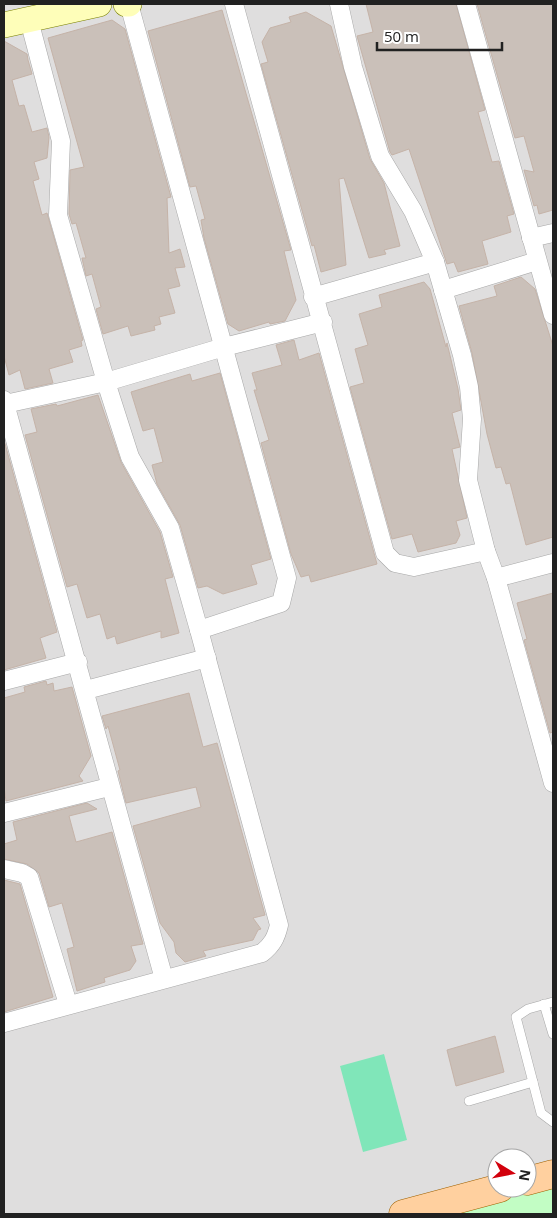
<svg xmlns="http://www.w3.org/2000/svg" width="557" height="1218" font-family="'Open Sans',sans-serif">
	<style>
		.residential { fill: #dfdede; fill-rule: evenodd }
		.park { fill: #c2fdc4 }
		.pitch { fill: #80e6b9 }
		.building { fill: #cac0b9; stroke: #c5b3a8 }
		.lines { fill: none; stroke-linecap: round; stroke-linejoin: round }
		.lane-casing { stroke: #a8a8a8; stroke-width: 10 }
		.street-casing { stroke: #a8a8a8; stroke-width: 19 }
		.secondary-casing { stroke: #798000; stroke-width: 26 }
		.primary-casing { stroke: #9e6000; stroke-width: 29 }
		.lane { stroke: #fff; stroke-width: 9 }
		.street { stroke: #fff; stroke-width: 18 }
		.secondary { stroke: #fefeb9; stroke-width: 25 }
		.primary { stroke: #ffd09f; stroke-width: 28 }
	</style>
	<rect width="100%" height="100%" fill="#f2eee7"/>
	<path class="residential" d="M4 4H553V1214H4ZM497 1158H527V1188H497Z"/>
	<path class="park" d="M553 1185V1214H444Z"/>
	<path class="pitch" d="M384 1054 407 1140 363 1152 340 1066Z"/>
	<g class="building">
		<path d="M366 4H456L485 110 478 112 492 162 499 161 514 214 507 216 511 232 482 241 488 264 458 272 454 262 447 264 409 149 392 155 390 152 357 36 373 32Z"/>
		<path d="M477 4H553V210L539 214 537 205 534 206 524 170 534 172 524 136 515 138Z"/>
		<path d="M222 10 291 250 284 251 296 300 285 321 270 324 269 322 239 331 228 324 204 238 201 220 205 219 196 186 190 187 148 31Z"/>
		<path d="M306 12 331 26 370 159 384 183 400 246 384 250 386 254 369 258 344 178 339 179 346 265 321 272 314 245 312 246 261 64 268 62 262 42 270 28 291 22 289 17Z"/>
		<path d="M112 20 125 29 171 197 167 198 169 253 180 249 185 267 175 268 180 286 168 289 175 313 159 317 161 324 154 326 155 330 131 336 128 326 103 334 96 309 101 307 92 274 86 276 82 258H86L76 223 72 224 69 214 70 170 84 167 48 38Z"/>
		<path d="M4 41 27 54 28 60 32 74 12 80 19 106 24 105 32 132 47 128 49 137 47 158 34 162 39 179 33 181 42 215 47 213 83 340 81 341 82 346 69 350 73 362 49 369 53 383 25 389 20 370 9 375 4 356Z"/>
		<path d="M521 277 535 289 553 346V537L526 545 510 483 506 484 501 467 496 468 487 434 472 353 459 306 497 296 494 286Z"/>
		<path d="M424 282 430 289 446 347 447 343 458 389 461 410 452 413 460 447 452 449 467 518 456 521 460 535 456 543 418 552 412 534 392 539 350 387 364 383 355 349 368 345 359 314 382 307 379 295Z"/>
		<path d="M294 340 299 360 319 353 377 564 311 582 309 575 301 577 291 554 261 443 269 440 254 390H257L252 373 282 365 276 345Z"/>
		<path d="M220 373 271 559 251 565 257 584 223 594 207 586 198 588 180 525 157 484 152 465 163 462 154 428 143 431 131 392 190 374 192 381Z"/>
		<path d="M98 395 121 462 160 532 173 577 165 579 179 633 161 638V631L117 644 115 636 107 639 100 614 87 618 77 584 67 587 25 435 37 432 31 409 56 404 57 406Z"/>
		<path d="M4 440 57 632 40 638 46 658 4 670Z"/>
		<path d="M553 593V732L550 733 524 640 527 639 517 603Z"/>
		<path d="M46 681 47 685 53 683 54 691 72 687 91 756 79 776 83 781 6 801 4 787V698L25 692 24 687Z"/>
		<path d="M189 693 203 747 217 743 265 915 253 918 261 929 258 930 253 940 203 951 206 956 185 962 176 953 174 942 160 923 133 826 201 807 196 787 126 803 118 771 120 770 108 726 106 729 102 716Z"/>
		<path d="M87 803 97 809 69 816 76 842 112 832 143 944 131 946 136 961 130 970 104 978 105 982 77 991 67 949 74 947 62 903 49 907 39 873 27 864 4 859V844L17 840 13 822Z"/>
		<path d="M4 880 20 884 53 997 4 1012Z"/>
		<path d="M495 1036 504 1072 456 1086 447 1050Z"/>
	</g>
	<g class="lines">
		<g class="lane-casing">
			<g id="lane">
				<path d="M553 1002 528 1009 516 1017 541 1113 553 1122"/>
				<path d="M544 1004 553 1034"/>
				<path d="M469 1101 533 1082"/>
			</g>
		</g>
		<g class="street-casing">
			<g id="street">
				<path d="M234 4 385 553 395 563 414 567 486 551"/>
				<path d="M339 4 353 67 380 156 413 211 435 262 462 355 469 387 472 419 468 480 486 551 496 578 553 783"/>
				<path d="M466 4 553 315"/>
				<path d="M29 20 61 141 58 215 106 382 130 457 170 528 199 630"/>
				<path d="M531 238 553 233"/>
				<path d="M443 290 537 261"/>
				<path d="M313 297 435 262"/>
				<path d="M4 400 164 979"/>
				<path d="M5 404 106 382 224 347 323 322"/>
				<path d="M496 578 553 563"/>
				<path d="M4 681 78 662"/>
				<path d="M86 690 207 658"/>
				<path d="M4 813 109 787"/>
				<path d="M4 869 22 873 29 877 68 1004"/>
				<path d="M4 1023 262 953C272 945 276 938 279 925L199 630 281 603 287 578 129 4"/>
			</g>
		</g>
		<g class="secondary-casing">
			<g id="secondary">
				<path d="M126 4H129"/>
				<path d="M4 25 99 4"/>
			</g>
		</g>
		<g class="primary-casing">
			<g id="primary">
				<path d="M527 1181 553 1174"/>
				<path d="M403 1214 500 1188"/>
			</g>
		</g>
		<use href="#lane" class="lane"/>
		<use href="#street" class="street"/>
		<use href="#secondary" class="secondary"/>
		<use href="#primary" class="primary"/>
	</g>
	<rect width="557" height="1218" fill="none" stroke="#212121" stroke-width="10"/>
	<g transform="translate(512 1173) rotate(100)"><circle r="24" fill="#ffffff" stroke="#a6a6a6"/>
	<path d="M0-4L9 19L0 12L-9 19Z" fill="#d2000c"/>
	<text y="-8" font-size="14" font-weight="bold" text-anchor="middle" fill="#212121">N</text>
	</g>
	<path d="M377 42v8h125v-8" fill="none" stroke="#212121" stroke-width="2.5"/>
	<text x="384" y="42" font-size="15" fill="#212121" stroke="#ffffff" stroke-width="4" paint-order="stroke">50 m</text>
</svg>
